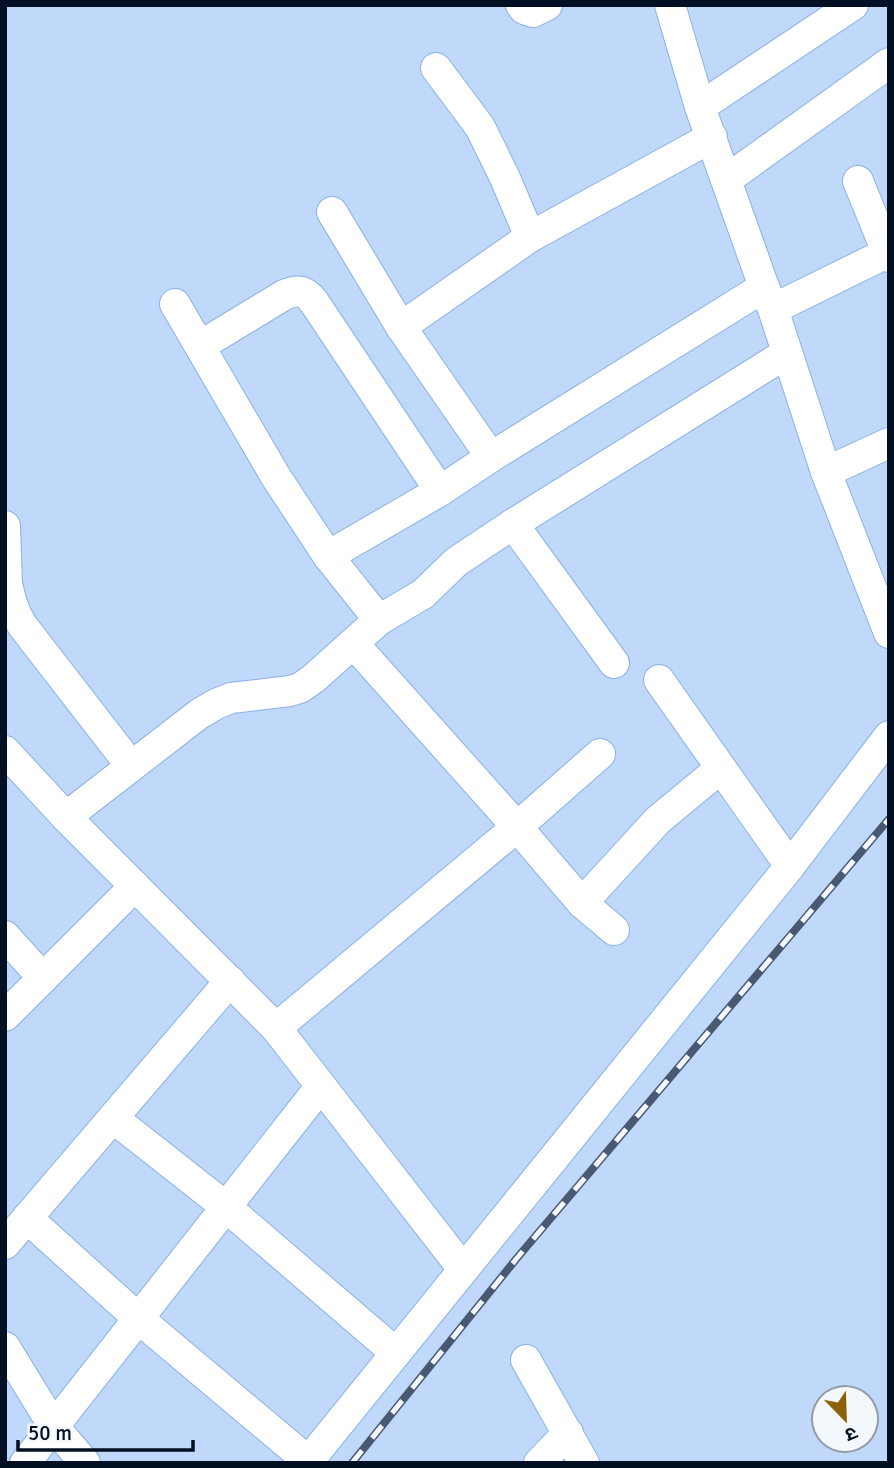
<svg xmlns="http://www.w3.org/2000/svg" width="894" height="1468" font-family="Signika,'Noto Sans Devanagari',sans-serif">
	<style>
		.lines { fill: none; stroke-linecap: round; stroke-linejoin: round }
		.minor-casing { stroke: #89b1e7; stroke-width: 32 }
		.minor { stroke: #fff; stroke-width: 30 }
		.rail-casing { stroke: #495972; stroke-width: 8 }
		.rail { stroke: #f3f8fd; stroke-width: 5; stroke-dasharray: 16; stroke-linecap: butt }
	</style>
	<rect width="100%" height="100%" fill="#c0d8fa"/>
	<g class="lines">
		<g class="minor-casing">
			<g id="minor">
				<path d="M521 5 524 9 533 12 547 5"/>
				<path d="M670 5 700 107 764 287 773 309 826 472 889 633"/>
				<path d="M436 68 480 127 505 178 530 237"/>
				<path d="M700 107 853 5"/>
				<path d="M726 180 889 63"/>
				<path d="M858 181 889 257"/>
				<path d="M332 212 401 327 491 457"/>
				<path d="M175 304 276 477 328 556 379 620"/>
				<path d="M773 309 889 252"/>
				<path d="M401 327 530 237 712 137"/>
				<path d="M200 346 284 295C298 289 305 290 314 302L440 491"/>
				<path d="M826 472 889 443"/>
				<path d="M513 524 614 663"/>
				<path d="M5 526 7 584 11 600 16 614 22 625 131 766"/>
				<path d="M328 556 440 491 491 457 764 287"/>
				<path d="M353 643 517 827 582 903 614 930"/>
				<path d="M659 680 790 866"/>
				<path d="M5 751 66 817 276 1028 463 1269"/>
				<path d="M66 817 199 714 216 704 231 698 290 691 300 688 313 679 379 620 423 594 456 562 513 524 787 353"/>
				<path d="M582 903 658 820 721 768"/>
				<path d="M5 936 43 978"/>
				<path d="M5 1016 135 886"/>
				<path d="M276 1028 517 827 600 754"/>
				<path d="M113 1118 226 1207 396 1353"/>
				<path d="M27 1218 139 1319 308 1461"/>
				<path d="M5 1244 230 981"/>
				<path d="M5 1347 54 1427 85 1463"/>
				<path d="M526 1360 584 1463"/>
				<path d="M25 1463 321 1086"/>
				<path d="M307 1463 790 866 889 736"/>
				<path d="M539 1463 568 1433"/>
			</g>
		</g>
		<use href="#minor" class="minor"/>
		<g class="rail-casing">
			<path id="rail" d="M352 1463 517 1258 889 819"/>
		</g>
		<use href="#rail" class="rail"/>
	</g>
	<rect width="894" height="1468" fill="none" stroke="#030f22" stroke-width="14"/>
	<g transform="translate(845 1419) rotate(157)"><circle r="33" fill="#f3f8fd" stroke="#939ba5" stroke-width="2"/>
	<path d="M0-5L12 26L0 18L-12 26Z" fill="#8d6107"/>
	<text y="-10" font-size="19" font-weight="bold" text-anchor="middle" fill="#030f22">उ</text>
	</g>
	<path d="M18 1440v10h175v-10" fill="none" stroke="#030f22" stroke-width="3.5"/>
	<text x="28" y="1440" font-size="21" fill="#030f22" stroke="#f3f8fd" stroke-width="5" paint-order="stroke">50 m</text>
</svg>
